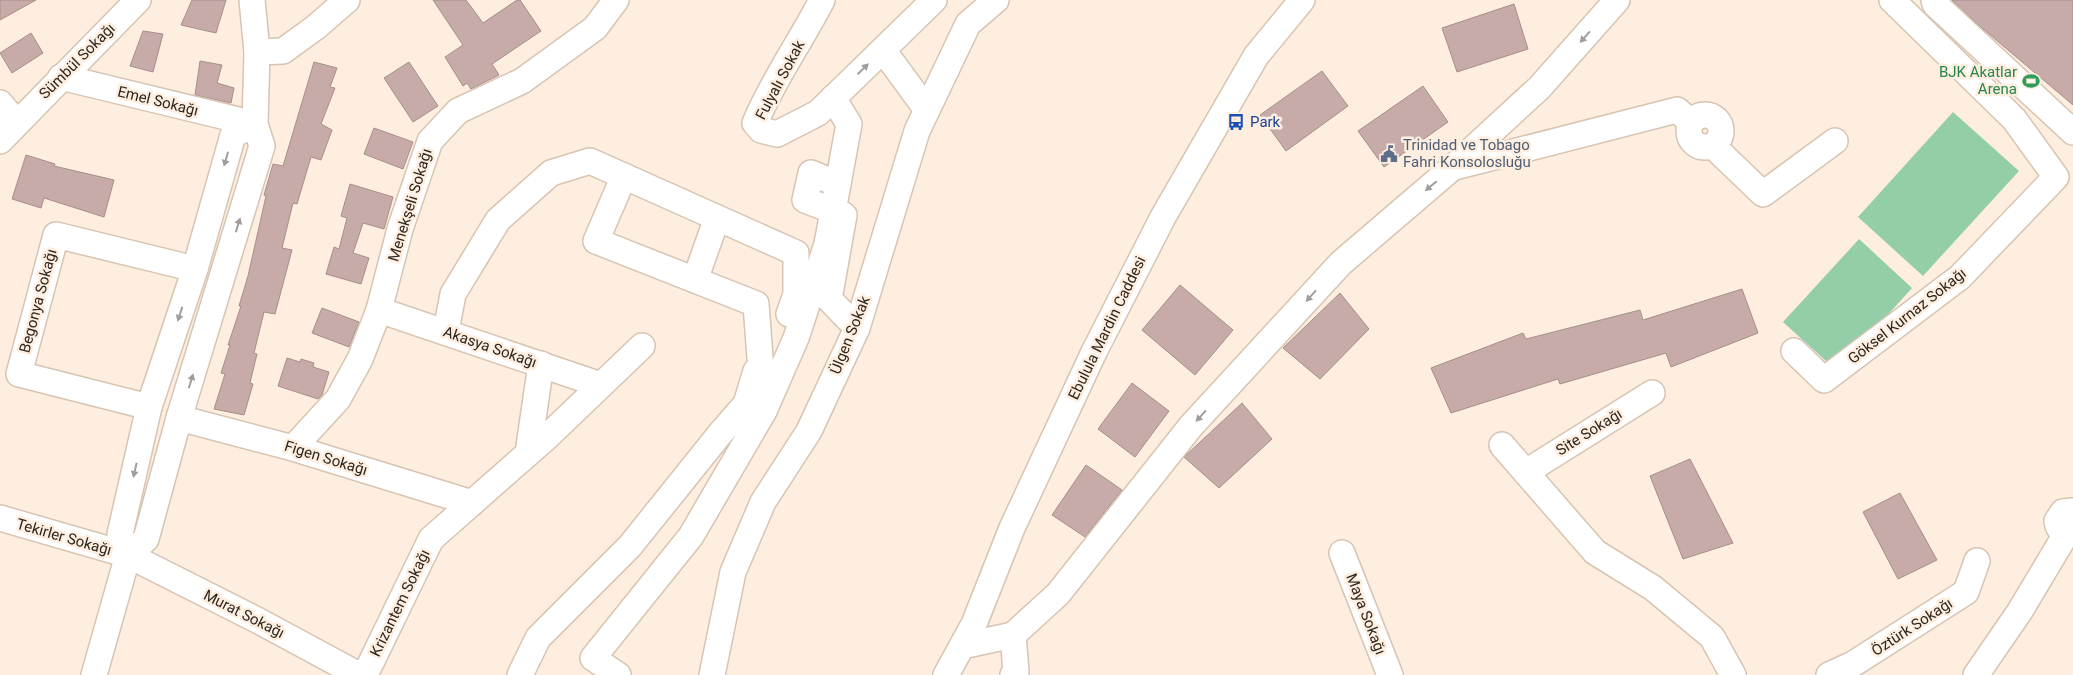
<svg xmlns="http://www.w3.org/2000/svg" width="2073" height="675" font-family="Roboto,sans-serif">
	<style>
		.green { fill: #94cea9 }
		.building { fill: #c7aba8; stroke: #a88d8a }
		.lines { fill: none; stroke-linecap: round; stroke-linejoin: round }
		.minor-casing { stroke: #d7c4b2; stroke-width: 28 }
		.minor { stroke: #fff; stroke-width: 25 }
		.oneway { fill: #a09d9a }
		.labels { text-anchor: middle; stroke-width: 5; stroke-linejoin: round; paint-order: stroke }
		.street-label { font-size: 15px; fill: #2d261f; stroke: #feeedf }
		.leisure-label { font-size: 15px; fill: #27864d; stroke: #feeedf; text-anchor: end }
		.transit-label { font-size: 15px; fill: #164399; stroke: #feeedf; text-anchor: start }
		.service-label { font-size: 15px; fill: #4e5e75; stroke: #feeedf; text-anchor: start }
	</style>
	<rect width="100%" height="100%" fill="#feeedf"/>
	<g class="green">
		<path d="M1953 112 2019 171 1923 276 1858 217Z"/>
		<path d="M1859 239 1912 288 1837 371 1783 322Z"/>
	</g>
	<g class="building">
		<path d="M0 0H36L0 20Z"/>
		<path d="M192 0H226L216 33 181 25Z"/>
		<path d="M433 0H466L483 23 517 0H520L541 31 492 64 499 75 471 89 467 83 463 86 445 57 463 45Z"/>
		<path d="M1952 0H2073V105L1976 23Z"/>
		<path d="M1514 4 1528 49 1457 72 1442 28Z"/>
		<path d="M143 31 163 34 153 72 130 66Z"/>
		<path d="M31 33 43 53 12 73 0 53Z"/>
		<path d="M200 61 222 65 217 83 234 88 231 103 195 95Z"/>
		<path d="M314 62 337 68 330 87 335 88 321 124 332 130 321 160 311 157 297 204 293 203 282 248 292 250 275 314 264 312 254 353 257 354 250 383 253 384 244 415 214 409 225 374 221 373 230 345H228L241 306H239L248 276 266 196 264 195 273 164 283 166Z"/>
		<path d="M409 62 438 106 413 122 384 78Z"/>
		<path d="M1322 71 1348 106 1286 151 1260 115Z"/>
		<path d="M1423 86 1448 122 1384 167 1358 131Z"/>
		<path d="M374 128 413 142 403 169 364 154Z"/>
		<path d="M26 155 55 164 54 166 114 180 104 217 44 198 41 208 12 199Z"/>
		<path d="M350 184 393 197 384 229 363 223 353 253 369 258 361 284 326 274 334 247 339 249 347 218 341 216Z"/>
		<path d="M1180 285 1233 330 1195 375 1142 330Z"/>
		<path d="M1742 289 1758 333 1671 367 1666 353 1560 384 1558 379 1451 413 1431 368 1523 333 1526 339 1640 310 1643 320Z"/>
		<path d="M1340 293 1369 329 1320 379 1283 348Z"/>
		<path d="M322 308 359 322 349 347 312 333Z"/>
		<path d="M287 358 300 362 301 359 314 363 313 367 329 372 322 395 318 399 278 386Z"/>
		<path d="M1132 383 1169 411 1135 457 1098 429Z"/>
		<path d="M1242 403 1272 439 1219 488 1184 457Z"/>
		<path d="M1690 459 1733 543 1683 559 1650 476Z"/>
		<path d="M1086 465 1122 490 1085 537 1052 515Z"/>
		<path d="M1900 493 1937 560 1898 579 1863 512Z"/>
	</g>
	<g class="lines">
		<g class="minor-casing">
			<g id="minor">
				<path d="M822 0C801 41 773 80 755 123L761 130 777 134 818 113 934 0"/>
				<path d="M1934 0 1935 4 2073 132"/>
				<path d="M883 50 927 110"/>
				<path d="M257 52 283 51 316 27 347 0"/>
				<path d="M61 77 255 124"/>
				<path d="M0 103 17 123"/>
				<circle cx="1705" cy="131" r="16"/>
				<path d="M0 141 138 0"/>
				<path d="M1713 146 1763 194 1835 141"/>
				<path d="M1455 167 1677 110 1691 122"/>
				<path d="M624 176 596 241 756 304 764 411 796 338 827 244 849 124 833 98"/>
				<path d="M838 184 811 173 805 200 844 215 829 299 857 328"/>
				<path d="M695 280 717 218"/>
				<path d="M379 310 601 385"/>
				<path d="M446 331 453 294 498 220 551 173 590 161 796 253V294L789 314"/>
				<path d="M1794 351 1824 380 1960 277 2056 177 2014 119 1892 0"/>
				<path d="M149 407 19 374 56 235 195 269"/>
				<path d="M179 418 293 448 472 503"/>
				<path d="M1502 445 1595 552 1653 588 1712 637 1733 675"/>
				<path d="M293 448 338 399 360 359 379 310 400 229 430 141 458 111 522 81 595 28 616 0"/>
				<path d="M528 453 541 364"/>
				<path d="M1526 472 1652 393"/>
				<path d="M2073 511 2063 512 2057 521C2058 530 2064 535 2073 533"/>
				<path d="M0 518 128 555 257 620 359 675"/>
				<path d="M1342 553 1390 675"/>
				<path d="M128 555 146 539 179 418 262 146 255 124 257 52 252 0"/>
				<path d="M128 555 120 534 149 407 195 269 233 135 255 124"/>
				<path d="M962 646 1013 635 1058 594 1191 426 1341 263 1452 168 1540 87 1617 0"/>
				<path d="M94 675 128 555"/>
				<path d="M365 675 431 539 548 436 642 346"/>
				<path d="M520 675 538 638 630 546 719 435 746 404 756 371"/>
				<path d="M618 675 593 658 691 536 764 411 750 419"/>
				<path d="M712 675 733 572 763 502 809 431 857 328 917 131 968 24 996 0"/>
				<path d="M946 675 974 624 1012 528 1094 352 1163 217 1256 56 1302 0"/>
				<path d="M1013 675 1016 672 1013 635"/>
				<path d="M1829 675 1853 664 1966 592 1977 561"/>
				<path d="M1976 675 2020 611 2066 534"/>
			</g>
		</g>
		<use href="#minor" class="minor"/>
	</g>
	<defs><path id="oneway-solid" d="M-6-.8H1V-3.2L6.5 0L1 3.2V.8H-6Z" transform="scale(1.25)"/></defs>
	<g class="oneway">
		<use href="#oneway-solid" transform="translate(1585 37) rotate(132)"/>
		<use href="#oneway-solid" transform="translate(863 69) rotate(-44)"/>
		<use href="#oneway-solid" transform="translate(226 159) rotate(106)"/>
		<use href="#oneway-solid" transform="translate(1431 186) rotate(140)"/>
		<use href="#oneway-solid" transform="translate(238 225) rotate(-73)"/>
		<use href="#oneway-solid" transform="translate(1311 296) rotate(132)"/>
		<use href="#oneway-solid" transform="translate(180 314) rotate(108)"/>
		<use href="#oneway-solid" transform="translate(191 381) rotate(-73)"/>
		<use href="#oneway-solid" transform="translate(1201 416) rotate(132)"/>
		<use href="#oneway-solid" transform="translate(135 470) rotate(103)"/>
	</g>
	<defs>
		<g id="stadium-bare" transform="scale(1.35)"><path d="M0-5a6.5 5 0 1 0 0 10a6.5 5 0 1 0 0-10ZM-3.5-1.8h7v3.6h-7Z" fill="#2e9e5b" stroke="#feeedf" stroke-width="2.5" paint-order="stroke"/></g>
		<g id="bus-bare" transform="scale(1.35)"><path d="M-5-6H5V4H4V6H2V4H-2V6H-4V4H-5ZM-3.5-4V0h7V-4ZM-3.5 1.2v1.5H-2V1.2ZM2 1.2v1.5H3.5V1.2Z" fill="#1a4fb4" stroke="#feeedf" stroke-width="2.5" paint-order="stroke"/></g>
		<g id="civic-bare" transform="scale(1.35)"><path d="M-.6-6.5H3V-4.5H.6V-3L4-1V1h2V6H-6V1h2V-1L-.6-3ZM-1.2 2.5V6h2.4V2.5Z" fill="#5c6f8a" stroke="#feeedf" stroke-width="2.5" paint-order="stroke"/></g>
	</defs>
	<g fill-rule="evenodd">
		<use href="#stadium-bare" x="2031" y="81"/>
		<use href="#bus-bare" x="1236" y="122"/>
		<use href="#civic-bare" x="1389" y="154"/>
	</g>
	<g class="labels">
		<g class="street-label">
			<text transform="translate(77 61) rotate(-45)" y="5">Sümbül Sokağı</text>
			<text transform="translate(780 80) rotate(-62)" y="5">Fulyalı Sokak</text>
			<text transform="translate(158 101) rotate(14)" y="5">Emel Sokağı</text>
			<text transform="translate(410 205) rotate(-73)" y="5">Menekşeli Sokağı</text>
			<text transform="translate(38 301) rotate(-75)" y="5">Begonya Sokağı</text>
			<text transform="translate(1907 316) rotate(-38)" y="5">Göksel Kurnaz Sokağı</text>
			<text transform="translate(1107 328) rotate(-64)" y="5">Ebulula Mardin Caddesi</text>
			<text transform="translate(850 335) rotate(-68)" y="5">Ülgen Sokak</text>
			<text transform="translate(490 347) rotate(19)" y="5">Akasya Sokağı</text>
			<text transform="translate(1589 432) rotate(-32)" y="5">Site Sokağı</text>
			<text transform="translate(326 458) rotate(17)" y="5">Figen Sokağı</text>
			<text transform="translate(64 537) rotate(16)" y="5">Tekirler Sokağı</text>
			<text transform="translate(400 603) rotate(-64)" y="5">Krizantem Sokağı</text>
			<text transform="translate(244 614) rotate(27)" y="5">Murat Sokağı</text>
			<text transform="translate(1366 614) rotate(69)" y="5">Maya Sokağı</text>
			<text transform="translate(1912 627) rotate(-33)" y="5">Öztürk Sokağı</text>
		</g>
		<g class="leisure-label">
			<text x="2017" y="77">BJK Akatlar<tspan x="2017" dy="17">Arena</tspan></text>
		</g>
		<g class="transit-label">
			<text x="1250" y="127">Park</text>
		</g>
		<g class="service-label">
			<text x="1403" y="150">Trinidad ve Tobago<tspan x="1403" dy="17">Fahri Konsolosluğu</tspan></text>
		</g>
	</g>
</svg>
